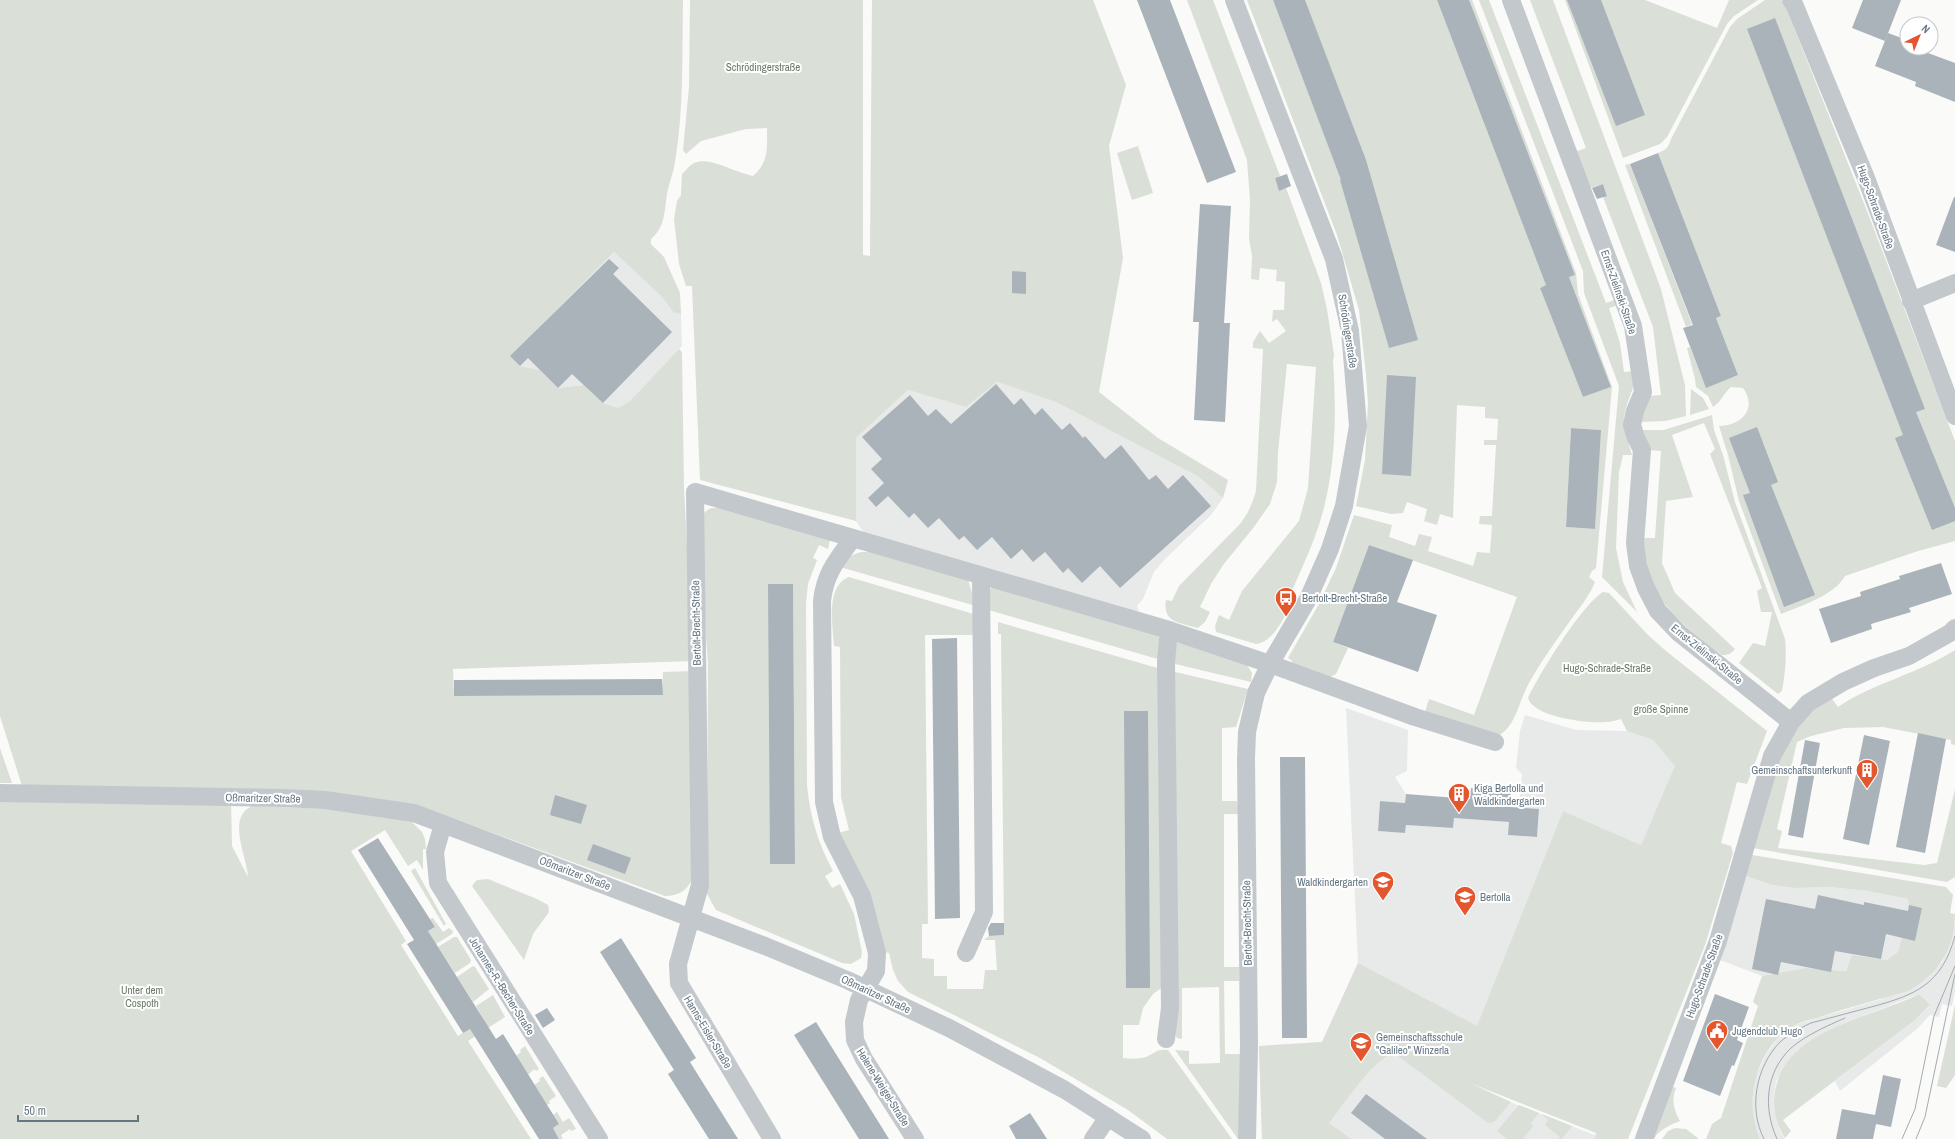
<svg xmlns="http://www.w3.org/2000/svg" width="1955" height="1139" font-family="'Archivo Narrow',sans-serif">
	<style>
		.built { fill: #e8e9e9 }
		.green { fill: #dadfd7; fill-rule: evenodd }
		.building { fill: #aab3b9 }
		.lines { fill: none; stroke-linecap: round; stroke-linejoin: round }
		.street { stroke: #c3c8cc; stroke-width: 18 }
		.tram { stroke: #a2aab0; stroke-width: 1 }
		.labels { text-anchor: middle; stroke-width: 4; stroke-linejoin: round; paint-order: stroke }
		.park-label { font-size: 11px; fill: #687a64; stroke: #fff }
		.street-label { font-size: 11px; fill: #657683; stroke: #fff }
		.poi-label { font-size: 11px; fill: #657683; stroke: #fff; text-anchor: start }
	</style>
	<rect width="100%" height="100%" fill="#fafaf8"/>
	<g class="built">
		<path d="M614 252 662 297 674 313 681 314 682 346 630 401 618 408 603 403 584 385 558 388 540 370 520 366 510 356Z"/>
		<path d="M997 382 1056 402 1199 477 1223 498 1211 515 1164 560 1154 572 1143 599 1137 606 1139 611 1133 612 866 536 856 521V438L908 390 966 407Z"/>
		<path d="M1346 708 1408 730 1407 771 1395 777 1406 794 1405 803 1380 801 1378 831 1405 833 1406 825 1453 828 1454 818 1509 822V835L1537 837 1539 809 1519 808 1522 774 1516 768 1520 731 1525 715 1576 730 1627 731 1653 740 1676 766 1641 845 1563 811 1456 1081 1605 1139H1262L1259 1046 1322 1042 1358 963Z"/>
		<path d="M1746 876 1772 885 1795 888 1830 887 1868 891 1908 899 1922 908 1915 941 1887 960 1852 955 1846 971 1805 968 1762 976 1720 960Z"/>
		<path d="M1955 923V991L1952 1006 1942 1004 1939 1017 1930 1015 1917 1029 1840 1091 1835 1081 1915 1020 1930 1006 1919 994 1842 1024 1798 1050 1776 1081 1774 1097 1775 1113 1780 1131 1785 1139H1760L1755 1127 1752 1109 1754 1080 1765 1056 1777 1039 1794 1025 1882 999 1942 962 1950 943Z"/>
	</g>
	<g class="green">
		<path d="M0 0H683C682 54 684 109 675 162 674 171 670 180 668 189 664 207 667 226 651 239V244L664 257 680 293 681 314 674 313 662 297 614 252 511 356 520 366 540 370 558 388 584 385 603 403 618 408 630 401 679 349 682 352 684 488 693 661 453 669 454 696 662 695 663 672 694 671 692 880C686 891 678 896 665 896L414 804 23 789 0 716Z"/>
		<path d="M690 0H863V255L870 256 872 0H1093L1126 85 1109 146 1123 258 1099 392 1158 438 1228 480 1223 498 1199 477 1056 402 997 382 966 407 908 390 856 438V521L700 480 692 286H686L679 264 674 219 677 201 681 195 682 174C686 170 690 165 694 163 710 156 735 173 753 176 769 162 767 148 767 128L746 129 701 141 686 154 683 150 689 87Z"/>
		<path d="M1187 0H1213L1280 176 1275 178 1279 190 1286 188 1321 283 1327 309 1334 355 1333 361C1337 420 1336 482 1314 539 1307 558 1298 576 1290 595L1294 598C1286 613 1275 642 1256 644L1216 632 1215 626 1219 615 1229 620 1242 591 1299 521 1308 488 1316 367 1287 364 1278 452 1277 482 1270 504 1254 527 1223 565 1211 584 1200 607 1210 612 1205 622 1198 628C1181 623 1162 623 1166 600L1172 601 1179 586 1240 524C1248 514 1252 504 1256 491L1263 349 1253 348V342L1260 331 1269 343 1286 331 1277 319 1272 322 1273 310H1284L1285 282 1276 281 1277 270 1260 268 1259 280 1251 279 1252 256 1249 238 1250 200 1247 160Z"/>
		<path d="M1247 0H1273L1336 166 1305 0H1437L1479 110 1469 0H1472L1576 273 1578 294 1612 387 1596 568 1592 571 1589 577 1595 582C1589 597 1579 608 1570 621 1555 642 1540 663 1528 685 1519 701 1515 729 1497 736L1425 712 1429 699 1474 715 1517 597 1369 545 1333 642 1348 648 1336 674 1328 678 1293 666 1292 661 1288 658 1319 604 1336 568 1354 515 1392 525 1389 537 1415 546 1419 534 1432 537 1428 551 1473 566 1477 552 1490 553 1492 525 1479 524 1480 516H1492L1496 445H1484V440H1497L1498 419 1485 418V407L1457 405 1453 518 1440 514 1437 525 1424 521 1427 509 1407 502 1403 513 1391 514 1356 506 1365 460 1368 404 1366 375 1359 310 1337 235ZM1512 112 1575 275 1569 277 1611 387 1583 397 1540 288 1547 285 1484 123ZM1571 428 1600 430 1595 529 1566 527Z"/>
		<path d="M1479 0H1489L1606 303 1617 299 1619 305 1609 308 1620 343 1624 372 1636 371C1635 387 1630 394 1626 408 1621 423 1628 441 1632 455H1623L1619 472 1616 548 1623 582 1637 612 1602 577 1619 386 1584 293 1583 271Z"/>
		<path d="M1530 0H1553L1661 289 1685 385 1686 416 1665 421 1639 422 1650 396 1661 395 1653 327 1603 197 1607 195 1603 184 1590 188 1575 152 1586 148Z"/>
		<path d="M1565 0H1645L1717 28 1729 0H1758L1734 16 1727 24 1667 137 1660 144 1623 158Z"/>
		<path d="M1765 0H1781L1784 3 1869 216 1955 441V541L1918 551 1845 576C1835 595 1801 606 1781 614L1739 501 1728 455 1719 426C1741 426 1758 409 1743 388L1731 387C1722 395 1722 401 1713 407L1708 396 1696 387 1695 379 1687 348 1690 347 1706 387 1738 375 1716 318 1721 316 1658 153C1668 149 1668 147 1671 139L1730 27 1737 19Z"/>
		<path d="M1138 146 1153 193 1132 200 1117 153Z"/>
		<path d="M1630 164 1692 324 1686 327 1625 165Z"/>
		<path d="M1691 389 1703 398 1709 409 1690 415Z"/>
		<path d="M1712 415 1714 430 1723 455 1735 502 1785 639C1787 657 1785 673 1782 691L1778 694 1739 663 1753 643 1765 646 1772 612H1761L1757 591 1762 588 1710 454 1715 449 1704 423 1672 435 1693 497 1666 501 1662 563 1675 593 1735 649C1731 654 1728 655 1722 655 1692 632 1654 605 1646 565 1644 556 1644 547 1643 538H1655L1661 451 1649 450 1638 430H1664Z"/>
		<path d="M711 508H723L830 540 828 549 819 545 813 558 817 560 808 584 806 603 807 785C810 817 818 843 833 871L825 876 832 888 840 884 854 914 862 952 861 958 851 964 842 963 716 910 707 894 708 663 698 529C700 519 701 513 711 508ZM769 584H793L795 864Z"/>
		<path d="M862 552H872L968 580 976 606 840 567C846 558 852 554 862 552Z"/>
		<path d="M849 577 977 615 974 635H925L928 924H922V958L934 959V976H947V989H983L985 970H997L995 940H984L989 936 1004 935 1001 634H998V622L1161 669 1164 986 1153 994 1143 1008 1139 1025H1123V1058C1131 1059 1139 1059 1146 1057 1156 1053 1156 1049 1168 1050L1232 1139H1167L1128 1110 1040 1058 908 992 898 981 893 970 889 953 884 952 838 833 849 830 841 797 840 647 834 646C833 626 825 586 849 577Z"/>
		<path d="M992 587 1157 635 1161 639V660L985 609 987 593Z"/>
		<path d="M1603 592 1609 593 1648 635 1666 651 1767 731 1747 784 1737 782 1721 843 1731 846 1733 853 1705 945 1628 1139H1595L1596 1133 1470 1083 1511 1102 1494 1122 1488 1123 1394 1053C1372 1059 1344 1105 1329 1123L1351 1139H1262L1259 1046 1322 1042 1358 963 1477 1026 1563 811 1641 845 1675 766 1653 740 1627 731 1621 719C1616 720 1611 722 1606 722 1589 724 1533 717 1528 698 1540 673 1581 606 1603 592Z"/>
		<path d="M1177 641 1245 662 1252 673 1251 682 1171 663Z"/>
		<path d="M1955 650V745L1951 744V740L1883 727 1844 728 1811 736 1797 742 1777 829 1782 831 1778 848 1924 865 1937 863 1955 789V877L1947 882 1753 848 1778 759 1803 718 1830 696 1838 707C1875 682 1918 674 1955 650Z"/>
		<path d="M1171 671 1248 689 1236 727 1222 728V801H1237L1239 814H1224V967H1239V981H1224L1225 1054H1240V1139H1238L1175 1050 1189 1051V1064L1220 1063 1219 987 1182 988V1039L1177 1038 1175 1034Z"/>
		<path d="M0 748 12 783H0Z"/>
		<path d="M0 798 231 800 232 846 248 877C247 856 226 818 252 806L332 809 411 821 422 832 425 839 426 849H423V870L417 860 408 866 385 830 351 851 406 941 401 945 458 1036 484 1020 476 1006 493 995 505 1017 468 1041 531 1139H0Z"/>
		<path d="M1752 855 1946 887 1953 895 1950 913 1955 914C1955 949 1938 974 1908 991 1877 1000 1846 1008 1817 1018 1809 1020 1800 1022 1793 1026 1756 1049 1743 1100 1760 1139H1706L1712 1124 1721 1118 1758 1006 1753 1002 1762 976 1805 968 1846 971 1852 955 1887 960 1898 952 1902 938 1915 940 1922 908 1909 905 1908 899 1868 891 1830 887 1795 888 1772 885 1746 876Z"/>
		<path d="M415 868 446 924 444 926 411 871Z"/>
		<path d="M488 879 537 899 548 905 549 912 533 934 524 960 472 886 477 880Z"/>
		<path d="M433 918 443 932 449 928 453 931 452 934 436 944 428 931 435 927 430 919Z"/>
		<path d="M454 937H457L471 960 470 963 455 973 438 947Z"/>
		<path d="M473 966 475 967 489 989 473 1002 457 977Z"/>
		<path d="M1919 994 1930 1005 1915 1020 1783 1120 1791 1131 1785 1138C1776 1125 1772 1107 1775 1092 1784 1029 1872 1018 1919 994Z"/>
		<path d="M1955 1005V1075L1946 1088 1937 1086Z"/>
		<path d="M525 1046 539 1069 536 1071 534 1069 528 1075 516 1056 521 1052 520 1050Z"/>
		<path d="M543 1076 556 1096 549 1101 550 1103 547 1105 534 1085 540 1081 539 1079Z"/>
		<path d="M1671 1086 1676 1088C1671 1100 1674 1110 1680 1121 1672 1124 1658 1130 1654 1139H1648Z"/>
		<path d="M1519 1105 1539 1113 1531 1123 1533 1126 1523 1139H1507L1497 1131Z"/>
		<path d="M557 1112 563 1122 569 1118 576 1129 571 1131 570 1129 561 1135 563 1139H559L553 1128 559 1124 553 1115Z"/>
		<path d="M1542 1114 1572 1126 1562 1139H1559L1560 1137 1545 1125 1548 1120Z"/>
		<path d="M1675 1128 1686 1129 1699 1139H1662L1668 1131Z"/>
	</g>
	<g class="building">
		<path d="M1137 0H1170L1236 172 1207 183Z"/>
		<path d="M1273 0H1305L1366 160 1418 340 1389 348 1340 180H1341Z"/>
		<path d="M1437 0H1469L1575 275 1569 277 1611 387 1583 397 1540 288 1546 285Z"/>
		<path d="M1567 0H1601L1645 115 1616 126Z"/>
		<path d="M1863 0H1901L1885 41 1852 28Z"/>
		<path d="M1775 18 1925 409 1916 412 1955 508V521L1932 530 1895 438 1903 435 1747 29Z"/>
		<path d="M1888 33 1907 40V48H1930L1928 53 1955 63V102L1915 86 1916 82 1875 66Z"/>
		<path d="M1658 153 1721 316 1716 318 1738 375 1706 388 1683 328 1693 325 1630 164Z"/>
		<path d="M1287 174 1291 186 1279 191 1275 178Z"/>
		<path d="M1603 184 1607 196 1597 199 1592 188Z"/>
		<path d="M1954 197H1955V252L1936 245Z"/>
		<path d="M1200 204 1231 206 1224 323H1230L1225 422 1194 420 1199 322H1193Z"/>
		<path d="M609 259 619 268 613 274 672 332 603 403 572 374 558 388 528 358 520 366 510 356Z"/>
		<path d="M1012 271 1026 272V294L1012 293Z"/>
		<path d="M1387 375 1416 377 1411 476 1382 474Z"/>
		<path d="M996 384 1014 405 1021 398 1035 415 1042 408 1062 430 1070 423 1083 438 1085 436 1105 459 1121 445 1149 480 1156 475 1168 489 1183 475 1211 506 1120 588 1100 566 1082 583 1068 568 1063 573 1045 552 1033 562 1022 549 1011 559 992 537 977 550 964 536 959 540 939 518 928 528 914 513 909 518 888 496 876 507 868 498 884 483 871 469 882 459 862 437 910 395 928 416 936 409 951 424Z"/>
		<path d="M1757 427 1778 482 1771 485 1815 595 1784 607 1743 495 1750 493 1729 438Z"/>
		<path d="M1571 428 1601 430 1595 529 1566 527Z"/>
		<path d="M1369 545 1413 560 1397 602 1437 615 1418 672 1333 642Z"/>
		<path d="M1941 563 1952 594 1909 608 1911 612 1871 624 1872 629 1831 643 1819 609 1861 596 1860 592 1900 579 1899 576Z"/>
		<path d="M768 584H793L795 864H770Z"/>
		<path d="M957 638 960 918 935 919 932 639Z"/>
		<path d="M662 679 663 695 454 696V680Z"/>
		<path d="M1124 711H1148L1150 988H1126Z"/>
		<path d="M1918 733 1946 739 1925 853 1896 847Z"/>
		<path d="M1864 735 1890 741 1869 845 1843 839Z"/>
		<path d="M1805 740 1820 743 1803 838 1788 835Z"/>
		<path d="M1280 757H1305L1307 1038H1282Z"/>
		<path d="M1471 788 1511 791 1510 807 1539 809 1537 837 1508 835 1509 822 1454 818 1453 828 1406 825 1405 833 1378 831 1380 801 1405 803 1406 794 1470 799Z"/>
		<path d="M555 795 587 805 581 824 550 815Z"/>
		<path d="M378 838 435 927 428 931 474 1004 496 1039 503 1034 559 1124 553 1128 559 1139H539L470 1029 463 1033 407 944 414 940 358 850Z"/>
		<path d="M593 844 631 858 625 874 587 860Z"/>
		<path d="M1818 895 1864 905V902L1908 911 1909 905 1922 908 1915 941 1886 934 1881 959 1835 951 1831 972 1781 962 1778 975 1752 969 1766 899 1815 909Z"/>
		<path d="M991 923H1004V935L989 936 988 928Z"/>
		<path d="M621 938 696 1058 690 1062 738 1139H709L668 1074 674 1070 600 952Z"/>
		<path d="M1715 994 1749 1007 1737 1040 1743 1043 1734 1066 1732 1065 1720 1096 1683 1081Z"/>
		<path d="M547 1008 555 1020 543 1028 535 1015Z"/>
		<path d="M816 1022 881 1126 889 1139H859L794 1035Z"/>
		<path d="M1883 1075 1901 1079 1891 1127 1876 1124 1873 1139H1836L1842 1109 1875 1115Z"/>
		<path d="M1366 1094 1427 1139H1385L1351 1113Z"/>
		<path d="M1030 1113 1040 1128 1047 1139H1016L1009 1126Z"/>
	</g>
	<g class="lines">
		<g class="street">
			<path d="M1234 0 1334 259 1350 331 1358 426 1344 506 1330 549 1308 599 1270 664 1256 693 1247 732 1246 759 1249 1046 1247 1139"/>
			<path d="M1511 0 1633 326 1643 392 1635 411 1632 425 1636 438 1642 450 1635 543 1638 566 1646 588 1658 611 1679 633 1791 722"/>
			<path d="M1791 0 1794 4 1866 178 1955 416"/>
			<path d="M1911 301 1955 283"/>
			<path d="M853 538C837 560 825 573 822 601L824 802 832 837 862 896 877 953 876 971 859 1000 854 1022 855 1040 864 1059 915 1139"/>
			<path d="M0 793 282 798 325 800 414 813 765 946 847 980 949 1028 1065 1090 1142 1139"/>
			<path d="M443 824 435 852 438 883 599 1139"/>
			<path d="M966 953 984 912 981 577"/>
			<path d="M1166 1039 1170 1008 1166 662 1169 630"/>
			<path d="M772 1139 679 983 678 964 700 885 695 492 1169 630 1270 664 1415 717 1495 742"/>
			<path d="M1093 1139 1108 1117"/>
			<path d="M1644 1139 1718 941 1772 756 1791 722 1808 703 1843 682 1874 668 1909 656 1950 633 1955 628"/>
		</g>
		<g class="tram">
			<path d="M1764 1139C1748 1108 1756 1067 1780 1042 1789 1034 1800 1028 1811 1023 1831 1018 1851 1012 1871 1007 1916 995 1942 984 1955 936"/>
			<path d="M1777 1139C1763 1108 1765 1073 1791 1048 1806 1035 1827 1026 1845 1018"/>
			<path d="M1902 1139 1915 1109 1934 1016 1955 966"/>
			<path d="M1916 1139 1925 1117 1955 974"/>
		</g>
	</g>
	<defs>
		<g id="bus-pin" transform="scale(1.15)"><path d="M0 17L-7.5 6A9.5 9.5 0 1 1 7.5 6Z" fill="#e4572e" stroke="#fff"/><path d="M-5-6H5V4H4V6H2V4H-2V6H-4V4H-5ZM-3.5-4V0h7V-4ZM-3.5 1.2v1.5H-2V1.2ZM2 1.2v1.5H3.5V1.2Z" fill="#fff"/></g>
		<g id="building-pin" transform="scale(1.15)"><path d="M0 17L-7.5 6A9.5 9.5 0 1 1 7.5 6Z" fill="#e4572e" stroke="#fff"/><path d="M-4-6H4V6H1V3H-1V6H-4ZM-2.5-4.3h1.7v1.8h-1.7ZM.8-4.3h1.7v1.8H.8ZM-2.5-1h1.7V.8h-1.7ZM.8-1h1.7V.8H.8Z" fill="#fff"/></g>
		<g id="school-pin" transform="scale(1.15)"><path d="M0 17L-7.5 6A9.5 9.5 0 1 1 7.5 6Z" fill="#e4572e" stroke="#fff"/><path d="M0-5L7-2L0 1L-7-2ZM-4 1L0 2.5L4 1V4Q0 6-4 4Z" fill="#fff"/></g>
		<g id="civic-pin" transform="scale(1.15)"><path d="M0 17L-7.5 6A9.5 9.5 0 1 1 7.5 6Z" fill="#e4572e" stroke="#fff"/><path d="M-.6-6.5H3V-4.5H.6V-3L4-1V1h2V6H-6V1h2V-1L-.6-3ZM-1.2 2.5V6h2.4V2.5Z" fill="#fff"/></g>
	</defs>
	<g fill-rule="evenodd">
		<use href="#bus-pin" x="1286" y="598"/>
		<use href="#building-pin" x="1867" y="770"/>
		<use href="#building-pin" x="1459" y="794"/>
		<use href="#school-pin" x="1383" y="882"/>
		<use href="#school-pin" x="1465" y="897"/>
		<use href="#civic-pin" x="1717" y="1031"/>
		<use href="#school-pin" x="1361" y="1043"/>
	</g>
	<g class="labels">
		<g class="park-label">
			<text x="763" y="71">Schrödingerstraße</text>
			<text x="1607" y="672">Hugo-Schrade-Straße</text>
			<text x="1661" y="713">große Spinne</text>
			<text x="142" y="994">Unter dem<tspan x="142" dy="13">Cospoth</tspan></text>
		</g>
		<g class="street-label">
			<text transform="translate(1876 207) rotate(70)" y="4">Hugo-Schrade-Straße</text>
			<text transform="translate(1619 292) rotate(71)" y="4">Ernst-Zielinski-Straße</text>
			<text transform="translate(1348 331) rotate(81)" y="4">Schrödingerstraße</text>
			<text transform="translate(696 623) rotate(-91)" y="4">Bertolt-Brecht-Straße</text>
			<text transform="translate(1707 654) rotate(39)" y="4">Ernst-Zielinski-Straße</text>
			<text transform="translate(263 798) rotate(1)" y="4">Oßmaritzer Straße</text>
			<text transform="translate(575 873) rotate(21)" y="4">Oßmaritzer Straße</text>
			<text transform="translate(1247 923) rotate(-91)" y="4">Bertolt-Brecht-Straße</text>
			<text transform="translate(1704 976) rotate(-70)" y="4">Hugo-Schrade-Straße</text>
			<text transform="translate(502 986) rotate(58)" y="4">Johannes-R.-Becher-Straße</text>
			<text transform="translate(876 994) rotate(25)" y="4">Oßmaritzer Straße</text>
			<text transform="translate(708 1032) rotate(59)" y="4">Hanns-Eisler-Straße</text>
			<text transform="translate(883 1087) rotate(58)" y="4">Helene-Weigel-Straße</text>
		</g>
		<g class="poi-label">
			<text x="1302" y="602">Bertolt-Brecht-Straße</text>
			<text x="1852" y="774" text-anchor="end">Gemeinschaftsunterkunft</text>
			<text x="1474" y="792">Kiga Bertolla und<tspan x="1474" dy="13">Waldkindergarten</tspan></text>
			<text x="1368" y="886" text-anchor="end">Waldkindergarten</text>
			<text x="1480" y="901">Bertolla</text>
			<text x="1732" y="1035">Jugendclub Hugo</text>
			<text x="1376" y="1041">Gemeinschaftsschule<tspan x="1376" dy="13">"Galileo" Winzerla</tspan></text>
		</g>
	</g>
	<g transform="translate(1919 36) rotate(43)"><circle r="19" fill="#ffffff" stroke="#c1c8cd"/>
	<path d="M0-3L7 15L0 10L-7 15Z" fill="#e4572e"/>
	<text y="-6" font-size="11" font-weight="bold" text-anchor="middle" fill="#657683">N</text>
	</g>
	<path d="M18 1115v6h120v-6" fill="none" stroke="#657683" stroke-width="2"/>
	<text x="24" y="1115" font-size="12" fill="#657683" stroke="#ffffff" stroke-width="3" paint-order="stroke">50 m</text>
</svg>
